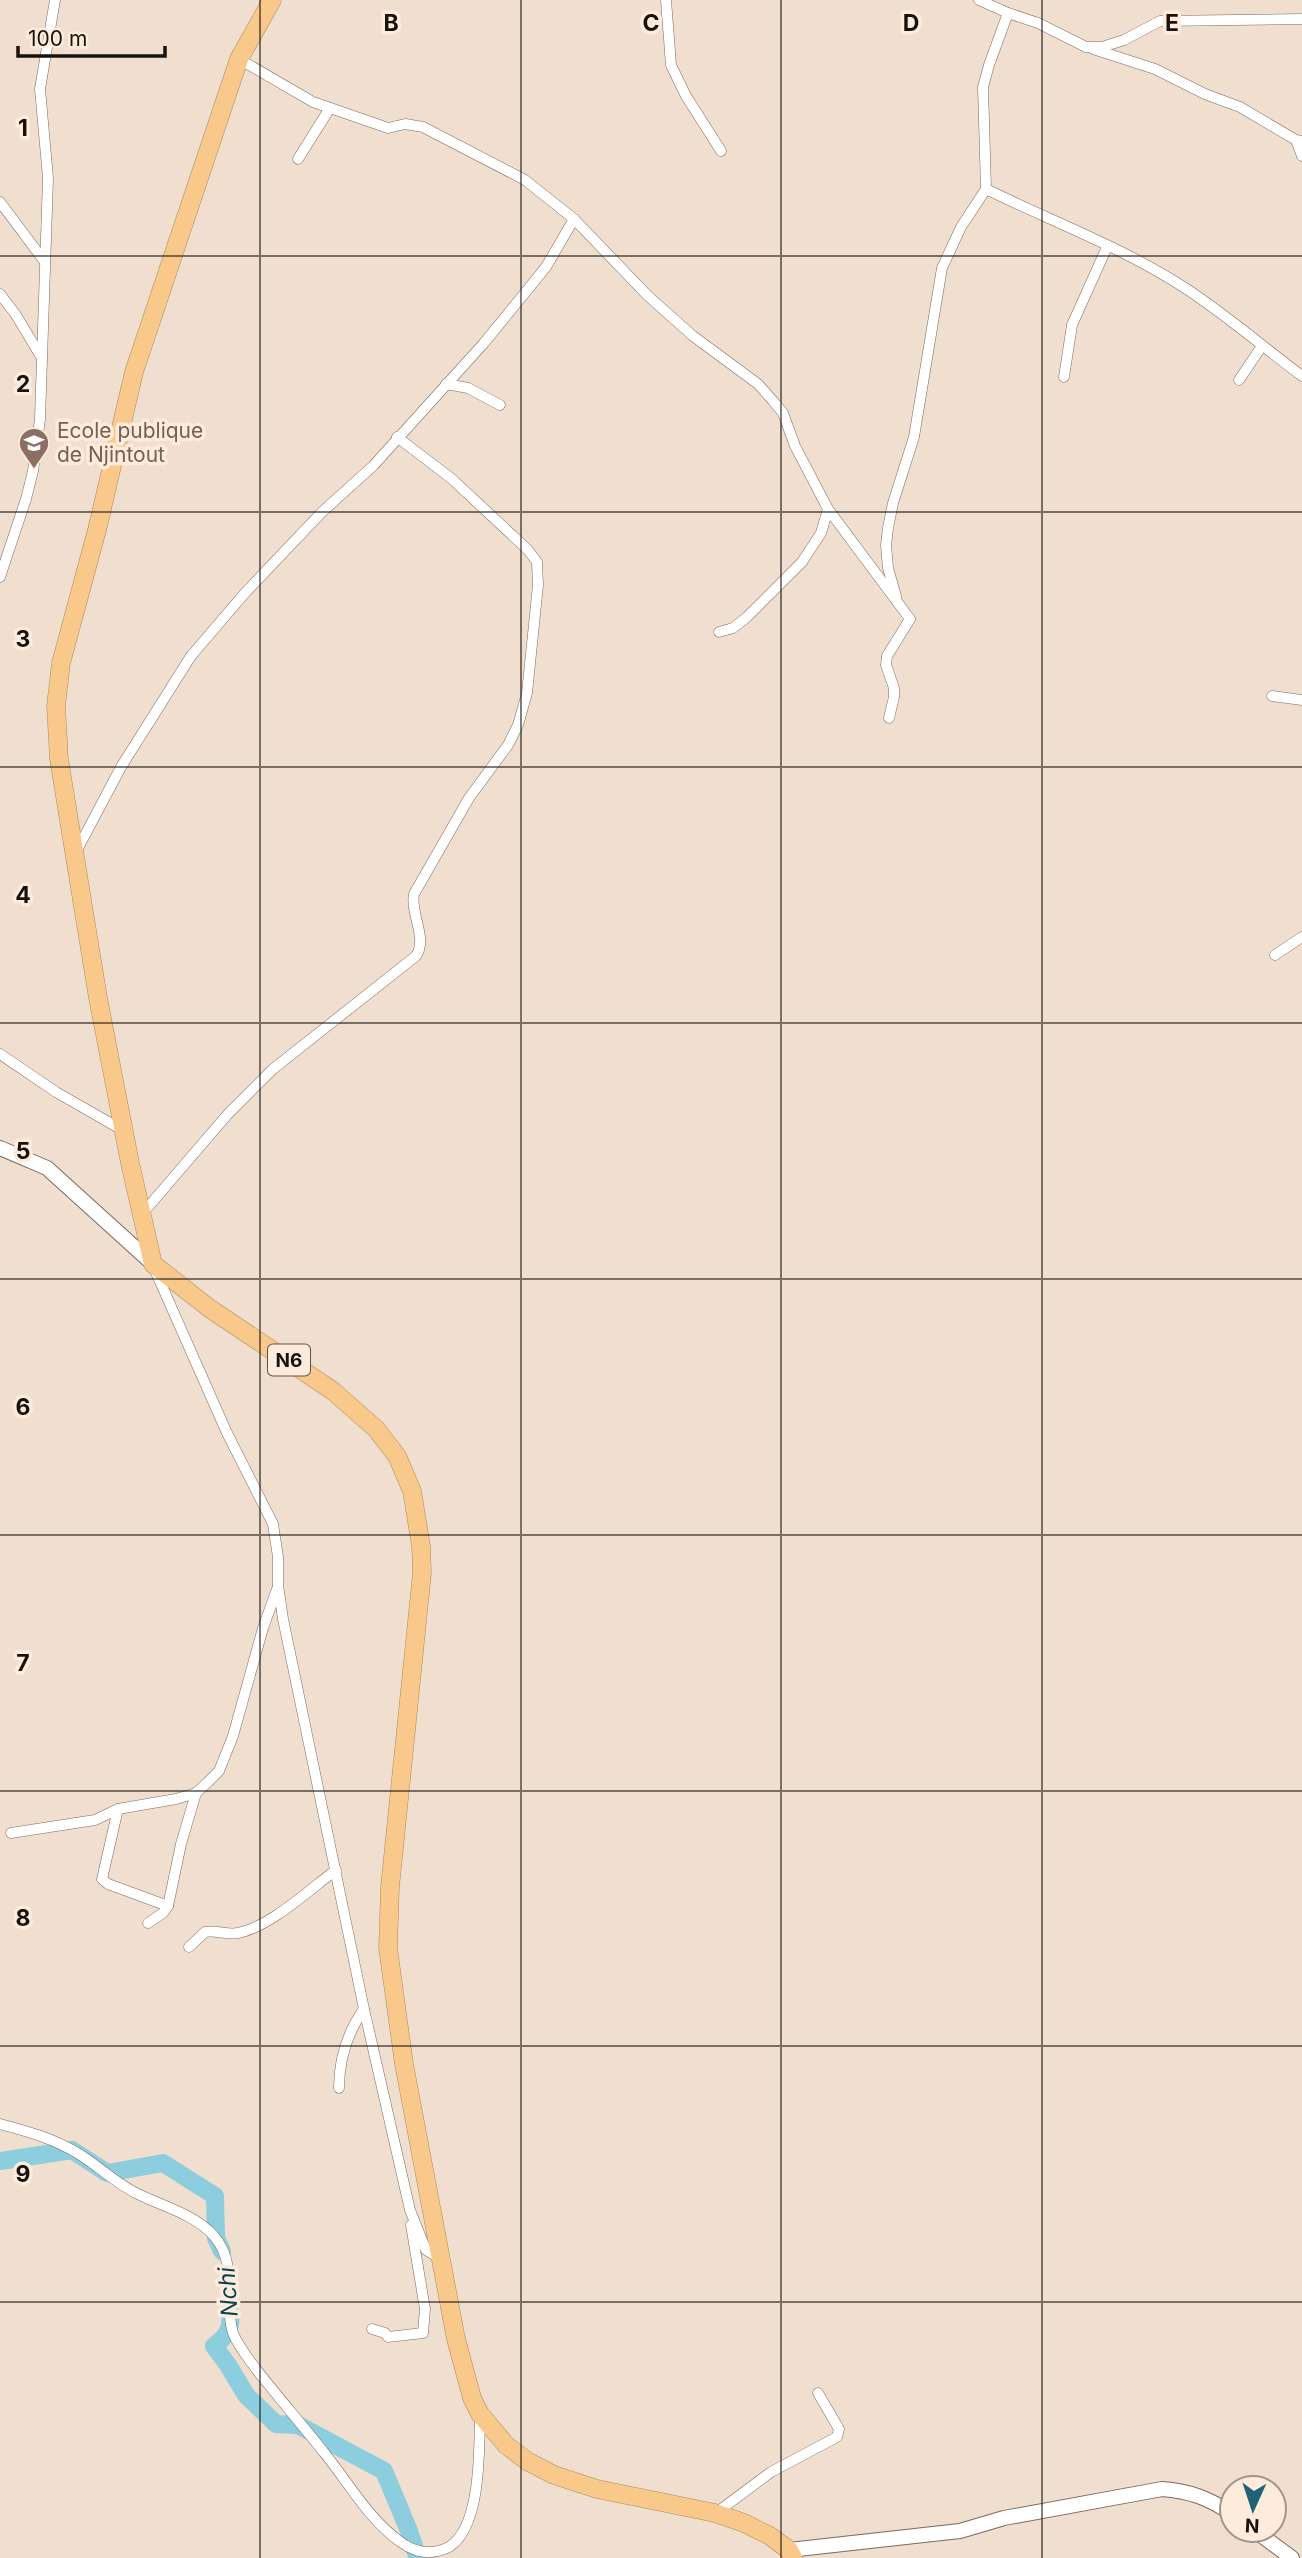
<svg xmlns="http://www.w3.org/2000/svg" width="1302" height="2558" font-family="Inter,sans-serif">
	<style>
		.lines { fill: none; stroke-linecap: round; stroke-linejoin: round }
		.river { stroke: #8ccedd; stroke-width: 18 }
		.street-casing { stroke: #7a6b5d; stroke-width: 11 }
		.secondary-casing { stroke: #7a6b5d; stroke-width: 16 }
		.highway-casing { stroke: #a9895f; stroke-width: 19 }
		.street { stroke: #fff; stroke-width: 10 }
		.secondary { stroke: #fff; stroke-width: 14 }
		.highway { stroke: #f8c98b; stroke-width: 18 }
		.grid { fill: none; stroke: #17120c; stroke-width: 2; stroke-opacity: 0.55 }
		.labels { text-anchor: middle; stroke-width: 7; stroke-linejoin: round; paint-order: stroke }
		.shield { fill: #fdebdb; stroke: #5c534a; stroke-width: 2 }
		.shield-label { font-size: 19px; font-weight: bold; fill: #17120c }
		.education-label { font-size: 21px; fill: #785e54; stroke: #fdebdb; text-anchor: start }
		.water-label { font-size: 23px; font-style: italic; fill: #03424d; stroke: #fdebdb }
		.grid-label { font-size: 23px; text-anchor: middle; font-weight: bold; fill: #17120c; stroke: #fdebdb; stroke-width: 7; stroke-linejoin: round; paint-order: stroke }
	</style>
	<rect width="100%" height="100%" fill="#f0dece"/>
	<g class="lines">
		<g class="river">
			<path d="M0 2161 72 2150 107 2173 163 2163 215 2196 216 2238 222 2251"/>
			<path d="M230 2312C232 2329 228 2335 214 2346L228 2365 246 2395 276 2424 298 2425 384 2471 409 2531 418 2558"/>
		</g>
		<g class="street-casing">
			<g id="street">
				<path d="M666 0 671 65 686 96 721 151"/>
				<path d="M979 0 1008 13 989 65 983 87 986 189C1051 221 1121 247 1182 286 1224 313 1262 346 1302 376"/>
				<path d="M1008 13 1038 23 1086 47H1102L1124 40 1160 21 1302 19"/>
				<path d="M1093 49 1155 69 1205 94 1240 107 1296 140 1302 141"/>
				<path d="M1296 140 1302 156"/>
				<path d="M298 159 330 108"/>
				<path d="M0 202 45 262"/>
				<path d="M574 219 648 296 693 336 758 384 773 401 783 413 795 446 828 509 910 619 887 656 886 665 894 688V697L889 718"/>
				<path d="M0 294 16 315 40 355"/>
				<path d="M1064 377 1072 325 1107 247"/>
				<path d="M1239 380 1262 346"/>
				<path d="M446 384 468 388 500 405"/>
				<path d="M0 577 26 499 33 471 40 419 48 178 40 89 55 0"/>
				<path d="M896 596 888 568 886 545 888 528 893 503 914 437 942 268 961 227 986 189"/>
				<path d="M719 632 733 628 747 617 802 562 821 533 828 509"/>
				<path d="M1272 696 1302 700"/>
				<path d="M76 852 121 767 191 656 245 593 322 512 373 466 484 343 546 267 574 219 525 180 423 127 405 124 388 128 313 102 239 59"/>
				<path d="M1275 955 1302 937"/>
				<path d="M0 1054 56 1092 124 1131"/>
				<path d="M142 1214 227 1115 273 1069 416 956C428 938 410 914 414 894L469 798 508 745 518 725 527 693 538 585 537 562 528 550 452 479 397 437"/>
				<path d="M154 1268 227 1433 273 1524 278 1557V1585L283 1619 364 2009 410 2210 426 2250 441 2259"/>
				<path d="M118 1809 102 1879 108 1884 168 1906"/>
				<path d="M11 1833 95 1820 118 1809 176 1799 196 1793 208 1782 219 1771 233 1736 263 1628 277 1589"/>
				<path d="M148 1923 163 1913 168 1906 181 1844 196 1793"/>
				<path d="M189 1947 205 1932C216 1930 227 1935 238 1933 270 1927 310 1889 336 1870"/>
				<path d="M339 2088C339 2060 347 2033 364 2009"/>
				<path d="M0 2124C27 2131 55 2139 79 2154 98 2166 116 2183 136 2193 161 2206 195 2214 214 2236 239 2265 223 2302 233 2333 238 2346 248 2358 256 2369 279 2398 303 2426 326 2455 350 2485 370 2521 402 2543 416 2553 431 2555 447 2548 482 2530 479 2448 480 2414"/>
				<path d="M372 2329 385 2333 388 2337 423 2333 425 2309 411 2225"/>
				<path d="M716 2513 771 2472 837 2437 839 2429 818 2393"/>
			</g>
		</g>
		<g class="secondary-casing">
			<g id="secondary">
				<path d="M0 1148 47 1168 153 1264"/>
				<path d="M1254 2530 1292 2558"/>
				<path d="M789 2550 960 2531 1004 2518 1162 2489C1189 2491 1209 2498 1232 2514"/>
			</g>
		</g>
		<g class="highway-casing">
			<path id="highway" d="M272 0 239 59 134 372 97 530 61 663 56 706 59 759 98 998 130 1163 153 1264 209 1308 333 1391 376 1429 397 1456 412 1491 421 1546 422 1573 390 1887 388 1948 404 2064 456 2339 472 2398 480 2414 506 2445 527 2461 554 2475 597 2489 715 2513 744 2523 770 2536 789 2550 793 2558"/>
		</g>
		<use href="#street" class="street"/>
		<use href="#secondary" class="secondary"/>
		<use href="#highway" class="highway"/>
	</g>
	<path class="grid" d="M260 0V2558M521 0V2558M781 0V2558M1042 0V2558M0 256H1302M0 512H1302M0 767H1302M0 1023H1302M0 1279H1302M0 1535H1302M0 1791H1302M0 2046H1302M0 2302H1302"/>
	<defs>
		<g id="school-pin" transform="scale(1.575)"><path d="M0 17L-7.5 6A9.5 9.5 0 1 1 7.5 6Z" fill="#8d6e63" stroke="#fdebdb"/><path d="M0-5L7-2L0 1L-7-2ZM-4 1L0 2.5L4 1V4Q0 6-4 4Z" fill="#fff"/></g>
	</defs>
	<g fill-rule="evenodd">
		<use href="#school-pin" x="34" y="443"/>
	</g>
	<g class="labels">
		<rect class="shield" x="268" y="1344.5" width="42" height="31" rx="5"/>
		<g class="shield-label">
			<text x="289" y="1367">N6</text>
		</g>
		<g class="education-label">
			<text x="57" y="438">Ecole publique<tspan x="57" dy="24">de Njintout</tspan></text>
		</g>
		<g class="water-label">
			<text transform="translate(228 2292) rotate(-94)" y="8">Nchi</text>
		</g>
	</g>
	<g class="grid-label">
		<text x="391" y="31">B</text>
		<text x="651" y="31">C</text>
		<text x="911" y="31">D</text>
		<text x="1172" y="31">E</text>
		<text x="23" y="136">1</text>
		<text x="23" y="392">2</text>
		<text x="23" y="647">3</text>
		<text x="23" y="903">4</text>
		<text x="23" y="1159">5</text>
		<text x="23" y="1415">6</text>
		<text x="23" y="1671">7</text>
		<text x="23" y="1926">8</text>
		<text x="23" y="2182">9</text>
	</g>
	<g transform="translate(1253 2509) rotate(183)"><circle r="33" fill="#fdebdb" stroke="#a19488" stroke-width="2"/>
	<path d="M0-5L12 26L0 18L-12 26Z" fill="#206376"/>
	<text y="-10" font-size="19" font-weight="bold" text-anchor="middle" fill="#17120c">N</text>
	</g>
	<path d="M18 46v10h147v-10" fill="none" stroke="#17120c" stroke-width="3.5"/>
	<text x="28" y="46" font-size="21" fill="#17120c" stroke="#fdebdb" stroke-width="5" paint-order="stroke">100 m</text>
</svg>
